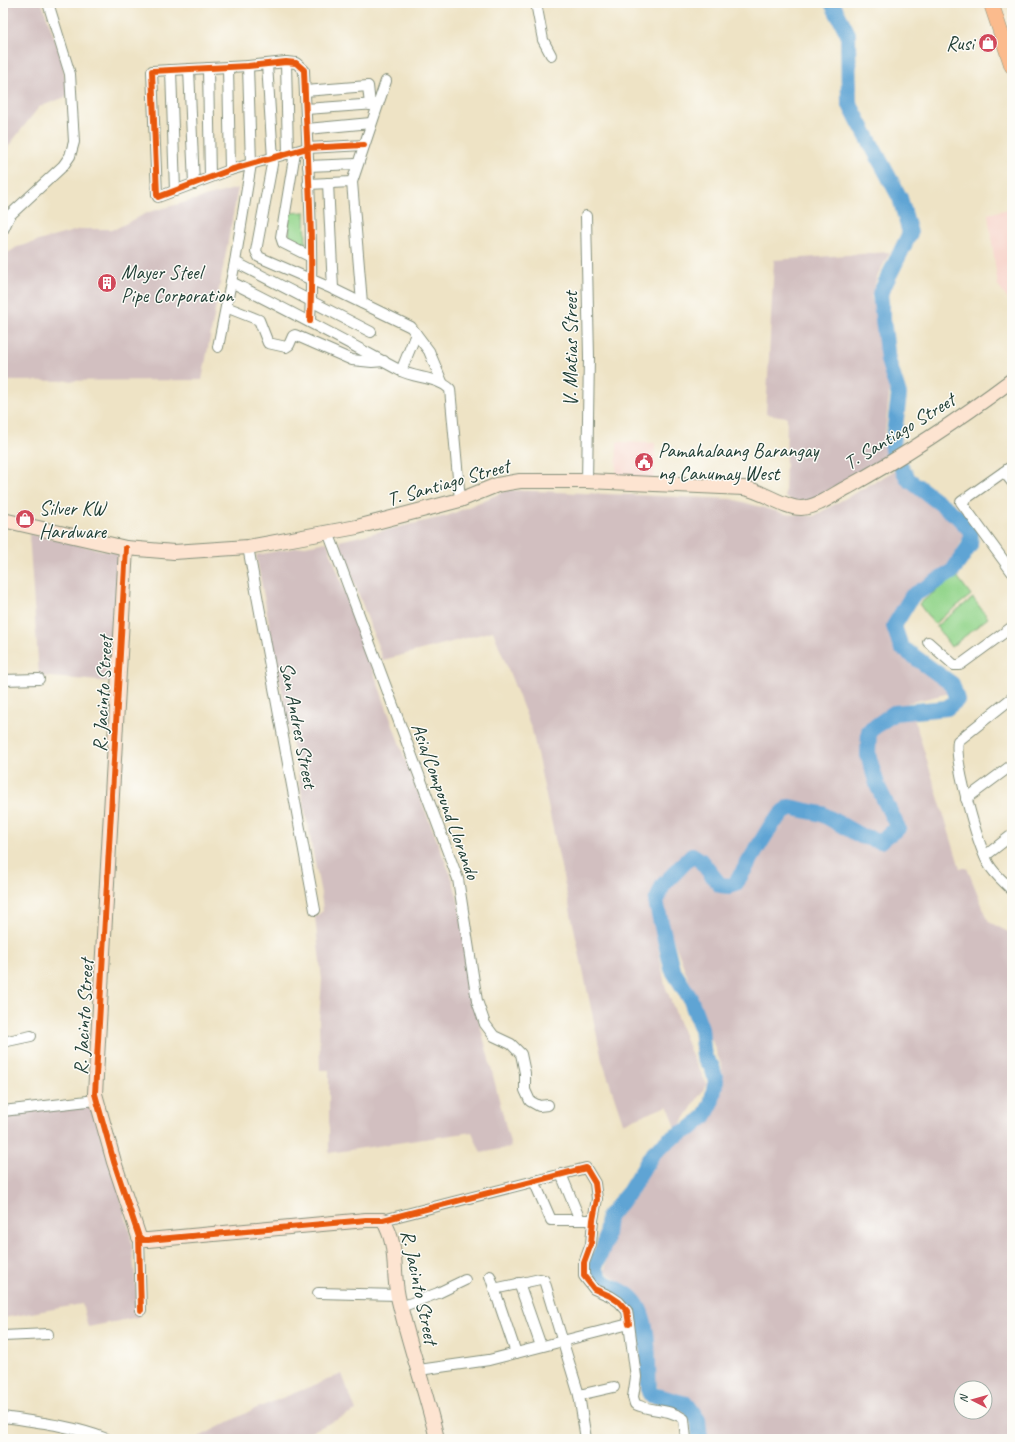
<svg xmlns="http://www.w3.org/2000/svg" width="1015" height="1442" font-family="Caveat,sans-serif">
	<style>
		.built { fill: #f7d1c8 }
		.industrial { fill: #d2bfc0; fill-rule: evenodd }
		.green { fill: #94d68d; stroke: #5a8a60 }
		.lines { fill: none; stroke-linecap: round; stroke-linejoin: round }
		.river { stroke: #5ea4d4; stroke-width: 16 }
		.street-casing { stroke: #86907c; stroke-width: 12 }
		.secondary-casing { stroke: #86907c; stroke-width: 16 }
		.primary-casing { stroke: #86907c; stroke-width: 16 }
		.street { stroke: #fff; stroke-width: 10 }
		.secondary { stroke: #fde4d1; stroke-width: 14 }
		.primary { stroke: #fbbb8d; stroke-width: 15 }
		.cycleway-casing { stroke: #fdfcf7; stroke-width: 8 }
		.cycleway { stroke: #e8590c; stroke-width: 6 }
		.labels { text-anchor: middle; stroke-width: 3; stroke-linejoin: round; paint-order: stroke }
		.poi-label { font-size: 20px; fill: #1f3d34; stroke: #fdfcf7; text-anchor: start }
		.street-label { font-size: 20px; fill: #1f3d34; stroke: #fdfcf7 }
	</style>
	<rect width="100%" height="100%" fill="#fdfcf7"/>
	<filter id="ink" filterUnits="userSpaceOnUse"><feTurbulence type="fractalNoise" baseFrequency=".025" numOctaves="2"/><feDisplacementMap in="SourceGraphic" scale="8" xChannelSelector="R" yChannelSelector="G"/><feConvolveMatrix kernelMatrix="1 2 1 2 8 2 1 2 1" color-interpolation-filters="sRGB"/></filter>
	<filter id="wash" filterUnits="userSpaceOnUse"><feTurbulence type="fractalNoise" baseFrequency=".012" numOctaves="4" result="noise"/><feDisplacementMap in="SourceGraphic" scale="16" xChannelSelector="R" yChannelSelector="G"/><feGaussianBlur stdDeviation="0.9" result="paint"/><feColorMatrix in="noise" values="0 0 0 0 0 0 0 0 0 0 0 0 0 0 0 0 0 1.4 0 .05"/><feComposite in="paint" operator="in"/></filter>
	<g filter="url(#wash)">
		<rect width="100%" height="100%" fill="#eee3c5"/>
		<g class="built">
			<path d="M1012 208V305L998 286 988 214Z"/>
			<path d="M617 442 655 443 654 481H616Z"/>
		</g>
		<g class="industrial">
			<path d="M3 3H42L62 60 68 96 39 107 3 153Z"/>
			<path d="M238 188 202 380 3 381V256L17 247 81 229H115L149 212Z"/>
			<path d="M890 252 877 277 871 297 876 311 882 357 889 375V397L885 432V457L809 502 797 504 785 497 787 417 766 414 774 260Z"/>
			<path d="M894 471 967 530 947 571 911 593 889 624 897 649 950 693 907 703 913 715 960 868H967L989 922 1012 934V1439H704V1428L696 1403 657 1387 643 1299 605 1271 612 1217 644 1180 655 1156 675 1139 702 1126 723 1090 722 1067 659 902 650 900 665 985 692 1056 707 1084 677 1130 668 1106 623 1123 602 1060 532 730 493 631 383 660 339 541 447 516 508 490 732 499 786 514 814 516ZM961 1388H985V1412H961Z"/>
			<path d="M29 534 116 553 120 559 112 682 39 676Z"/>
			<path d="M327 542 406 762 453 881 459 904 477 1012 511 1147 481 1153 472 1132 329 1153V1070H320L319 1020 322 980 315 917 323 911 321 894 256 555Z"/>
			<path d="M90 1103 117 1182 131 1237 139 1317 88 1327 82 1304 3 1318V1114Z"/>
			<path d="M342 1374 356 1411 308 1433 312 1439H199V1437L252 1410Z"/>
			<path d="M61 1431 80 1434 93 1439H60Z"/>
		</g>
		<g class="green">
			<path d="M305 212 306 244 290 245 288 213Z"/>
			<path d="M956 575 971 595 934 624 919 604Z"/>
			<path d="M973 598 988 618 951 647 936 626Z"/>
		</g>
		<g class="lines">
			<path class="river" d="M700 1439 698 1420 687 1404C675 1402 664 1397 651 1395L649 1392C647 1366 651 1320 634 1301 621 1285 603 1290 594 1269L605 1243 608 1217 629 1192 653 1153 670 1139 691 1128 704 1117 711 1104 716 1081 712 1067 704 1057 701 1028 690 998 672 969 656 902 663 885 692 855 700 860 720 885 729 886 736 883 772 824 789 807 822 814 861 836 880 841 898 828 878 787 868 755 869 731 894 713 947 708 957 700 952 684 901 647 894 626 912 596 952 572 970 545 971 531 958 517 908 479 892 450 899 395 888 360 880 294 910 233 900 198 849 103 848 34 832 3"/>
		</g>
	</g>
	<g filter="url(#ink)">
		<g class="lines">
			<g class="street-casing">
				<g id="street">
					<path d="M536 3 543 40 551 55"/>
					<path d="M286 62 288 154"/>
					<path d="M267 64 273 159 256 251 259 257 333 289 411 327 429 351 442 382"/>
					<path d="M228 67 230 170"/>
					<path d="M208 68 210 177"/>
					<path d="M189 69 194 184"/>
					<path d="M171 70 175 191"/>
					<path d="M305 91 368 86 370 105"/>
					<path d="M306 109 376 104"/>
					<path d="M307 129 371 123"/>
					<path d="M295 152 281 237 283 243 311 257"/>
					<path d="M308 166 357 164"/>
					<path d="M328 183 333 289"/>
					<path d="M308 184 352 182"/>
					<path d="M586 216 589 357 587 481"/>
					<path d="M3 230 10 215 63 166 70 156 74 142 70 74 48 3"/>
					<path d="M235 262 371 332"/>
					<path d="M231 282C288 310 343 340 399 370 416 379 436 376 450 389L460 500"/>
					<path d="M362 303 352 182 386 81"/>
					<path d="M226 307 259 320 268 343 286 347 289 345 293 336 295 335 352 360 372 362 384 361"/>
					<path d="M310 321C314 238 307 153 304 70L296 63 286 62 248 66 152 71 157 195 158 197 230 170 307 148 364 145"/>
					<path d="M218 347 235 262 251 164 248 66"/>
					<path d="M401 371 416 334"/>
					<path d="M1012 466 961 502 1012 572"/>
					<path d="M1004 472 1012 482"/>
					<path d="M328 532 458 879 477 1001 485 1024 494 1036 511 1044 521 1054 525 1073V1090L530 1101 539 1106 548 1105"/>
					<path d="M248 547 315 910"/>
					<path d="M928 642 954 665H960L1012 627"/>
					<path d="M3 680 39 679"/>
					<path d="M1012 698 958 741C954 761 977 842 988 863 993 873 1004 882 1012 890"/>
					<path d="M966 799 1012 765"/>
					<path d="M985 856 1012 835"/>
					<path d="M3 1042 31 1036"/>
					<path d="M3 1111 96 1100"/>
					<path d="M561 1174 580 1220"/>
					<path d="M534 1181 551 1220H593"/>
					<path d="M383 1220 586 1168 595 1183 597 1199 593 1220 591 1244 584 1263V1276L594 1289 610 1296 619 1302 627 1311 629 1324"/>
					<path d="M139 1237 141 1310"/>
					<path d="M490 1276 516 1353"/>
					<path d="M519 1283 541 1346"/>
					<path d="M494 1289 540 1279 544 1280 579 1395 586 1439"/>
					<path d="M318 1293 398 1295"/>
					<path d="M401 1307 438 1293 465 1280"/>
					<path d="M3 1336 48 1334"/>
					<path d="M419 1370 489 1360 629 1324 636 1377 633 1397 635 1404C651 1412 669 1408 684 1419L686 1439"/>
					<path d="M579 1395 614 1387"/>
					<path d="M3 1417C39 1422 73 1426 107 1439"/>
				</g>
			</g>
			<g class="secondary-casing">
				<g id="secondary">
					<path d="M3 520 126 548 174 552 248 547 357 527 460 500 497 485 520 481H587L744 488C763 491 784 508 801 508 818 507 834 494 848 487 906 455 960 419 1012 380"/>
					<path d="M126 548 95 1094 114 1162 139 1237 143 1240H148L366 1220H383C399 1247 392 1269 398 1297 409 1345 426 1391 437 1439"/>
				</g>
			</g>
			<g class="primary-casing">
				<path id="primary" d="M991 3 1012 66"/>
			</g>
			<use href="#street" class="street"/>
			<use href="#secondary" class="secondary"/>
			<use href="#primary" class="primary"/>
			<g class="cycleway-casing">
				<g id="cycleway">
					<path d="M310 321C314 238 307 153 304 70L296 63 286 62 248 66 152 71 157 195 158 197 230 170 307 148 364 145"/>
					<path d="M126 548 95 1094 114 1162 139 1237 141 1310"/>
					<path d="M139 1237 143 1240H148L366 1220H383L586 1168 595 1183 597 1199 593 1220 591 1244 584 1263V1276L594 1289 610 1296 619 1302 627 1311 629 1324"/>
				</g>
			</g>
			<use href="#cycleway" class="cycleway"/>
		</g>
	</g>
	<defs>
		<g id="shop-disc" transform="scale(1)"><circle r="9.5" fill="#d1495b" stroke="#fdfcf7"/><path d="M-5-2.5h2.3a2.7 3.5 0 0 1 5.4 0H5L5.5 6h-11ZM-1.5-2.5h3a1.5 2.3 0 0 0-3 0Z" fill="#fff"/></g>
		<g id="building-disc" transform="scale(1)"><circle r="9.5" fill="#d1495b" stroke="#fdfcf7"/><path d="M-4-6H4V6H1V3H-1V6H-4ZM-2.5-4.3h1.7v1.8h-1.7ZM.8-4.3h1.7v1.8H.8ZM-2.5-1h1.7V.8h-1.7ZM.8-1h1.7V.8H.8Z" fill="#fff"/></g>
		<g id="civic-disc" transform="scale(1)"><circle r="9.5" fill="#d1495b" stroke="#fdfcf7"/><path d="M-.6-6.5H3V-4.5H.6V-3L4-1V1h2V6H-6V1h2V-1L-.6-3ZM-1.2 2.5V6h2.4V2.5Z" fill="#fff"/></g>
	</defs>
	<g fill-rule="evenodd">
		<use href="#shop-disc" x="988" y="43"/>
		<use href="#building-disc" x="107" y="283"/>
		<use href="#civic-disc" x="644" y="462"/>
		<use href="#shop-disc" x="25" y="519"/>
	</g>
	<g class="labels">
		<g class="poi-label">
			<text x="974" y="50" text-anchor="end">Rusi</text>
			<text x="121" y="279">Mayer Steel<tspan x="121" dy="23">Pipe Corporation</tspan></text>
			<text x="658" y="457">Pamahalaang Barangay<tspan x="658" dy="23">ng Canumay West</tspan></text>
			<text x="39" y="515">Silver KW<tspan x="39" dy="23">Hardware</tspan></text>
		</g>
		<g class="street-label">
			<text transform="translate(570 349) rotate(-90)" y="7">V. Matias Street</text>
			<text transform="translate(899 431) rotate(-32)" y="7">T. Santiago Street</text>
			<text transform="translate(448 482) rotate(-16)" y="7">T. Santiago Street</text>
			<text transform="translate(102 694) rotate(-87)" y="7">R. Jacinto Street</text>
			<text transform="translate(299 725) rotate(79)" y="7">San Andres Street</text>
			<text transform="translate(446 801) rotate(70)" y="7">Asia/Compound Llorando</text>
			<text transform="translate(83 1017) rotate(-87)" y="7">R. Jacinto Street</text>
			<text transform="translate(420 1287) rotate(78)" y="7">R. Jacinto Street</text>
		</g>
	</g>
	<rect width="1015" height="1442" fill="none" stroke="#fdfcf7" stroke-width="16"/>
	<g transform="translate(973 1400) rotate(276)"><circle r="19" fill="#fdfcf7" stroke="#a4b0a9"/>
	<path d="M0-3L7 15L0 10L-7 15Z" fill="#d1495b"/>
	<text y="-6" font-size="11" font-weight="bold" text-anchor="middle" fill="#1f3d34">N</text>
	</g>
</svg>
